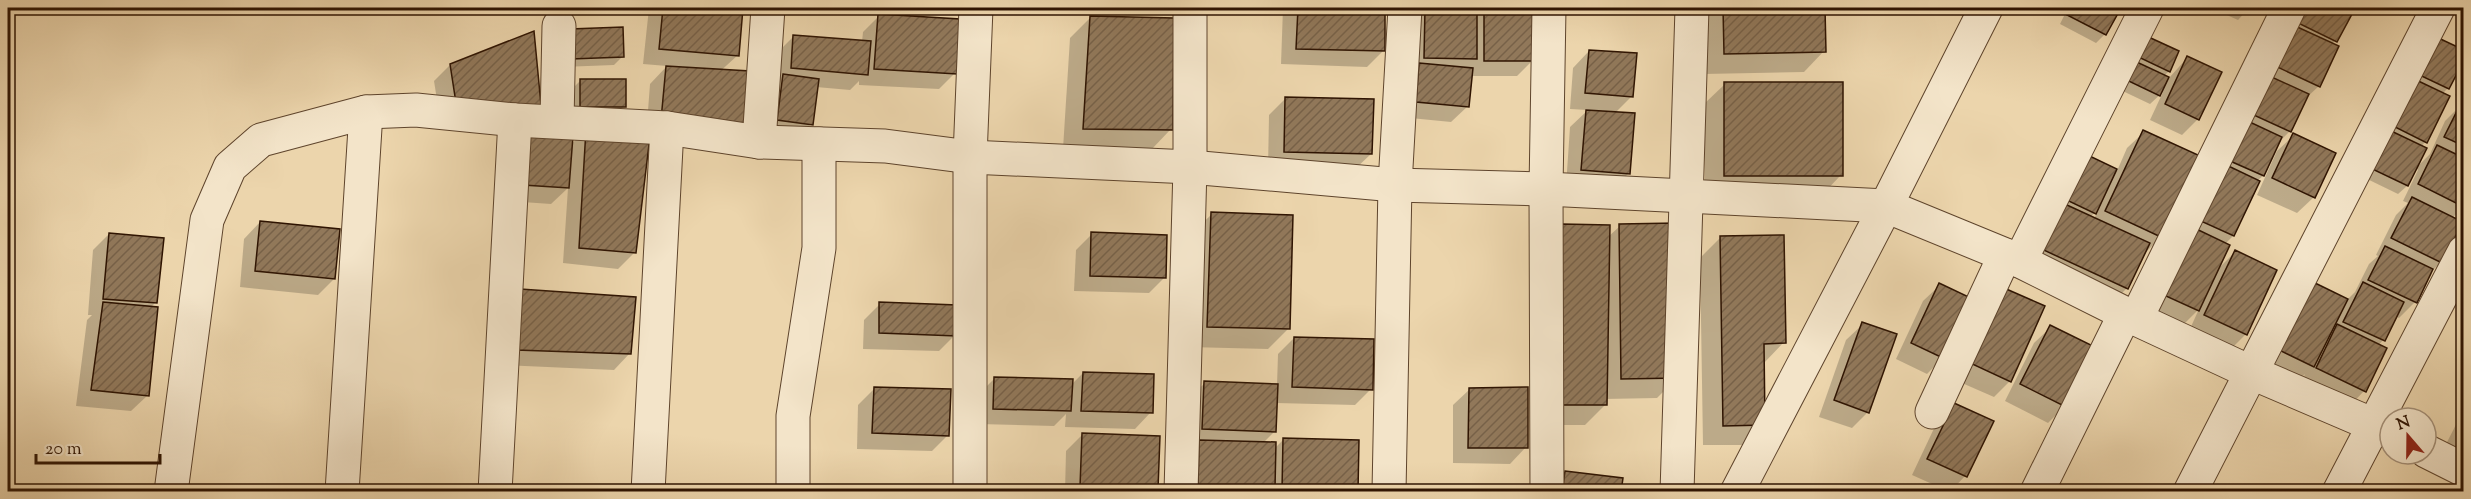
<svg xmlns="http://www.w3.org/2000/svg" width="2471" height="499" font-family="'Sorts Mill Goudy',serif">
	<style>
		.shadow { fill: #0003; fill-rule: evenodd }
		.building { fill: url(#building-hatch); stroke: #2f1402; stroke-width: 1.5 }
		.lines { fill: none; stroke-linecap: round; stroke-linejoin: round }
		.minor-casing { stroke: #5e442c; stroke-width: 35 }
		.minor { stroke: #f3e4c9; stroke-width: 33 }
	</style>
	<defs>
		<pattern id="building-hatch" width="6" height="6" patternUnits="userSpaceOnUse" patternTransform="scale(1.5)"><rect width="6" height="6" fill="#91785a"/><path d="M-1 1l2-2M0 6l6-6M5 7l2-2" fill="none" stroke="#776148"/></pattern>
	</defs>
	<rect width="100%" height="100%" fill="#ecd5ac"/>
	<filter id="stains"><feTurbulence type="fractalNoise" baseFrequency=".00333" numOctaves="4"/><feColorMatrix values="0 0 0 0 .2 0 0 0 0 .09 0 0 0 0 .02 0 0 0 .5 -.17"/></filter>
	<radialGradient id="worn" r=".72"><stop offset=".6" stop-color="#630" stop-opacity="0"/><stop offset="1" stop-color="#630" stop-opacity=".3"/></radialGradient>
	<g class="shadow">
		<path d="M649 8H742L738 55 649 136 634 253 618 269 563 263 568 188 551 204 507 201 587 130 646 137 650 84 667 66 643 64Z"/>
		<path d="M978 8H1068L1063 12 978 14Z"/>
		<path d="M1283 8H1384L1383 51 1367 67 1281 64Z"/>
		<path d="M1409 8H1476V12L1481 8H1534L1533 60 1517 76H1470L1468 106 1451 122 1400 117Z"/>
		<path d="M1702 8H1823L1824 51 1804 72 1704 74Z"/>
		<path d="M2068 8H2127L2119 15 2116 13 2105 34 2096 43 2060 24Z"/>
		<path d="M2211 8H2249L2238 20Z"/>
		<path d="M2301 8H2335L2350 15 2332 45 2319 86 2305 99 2290 131 2278 143 2263 176 2257 181 2233 236 2225 244 2217 270 2235 252 2246 334 2230 350 2189 331 2199 309 2182 326 2142 308Z"/>
		<path d="M879 16 955 73 939 89 859 85V81L850 90 816 87 811 124 802 133 768 129 778 52 794 36 862 42 863 32Z"/>
		<path d="M1091 17 1171 129 1151 150 1063 149 1070 38Z"/>
		<path d="M533 33 440 119 434 81 450 65Z"/>
		<path d="M562 40 623 56 614 65 562 67Z"/>
		<path d="M2133 44 2169 71 2164 76 2169 78 2187 58 2198 119 2182 135 2150 120 2163 92 2150 104 2110 85Z"/>
		<path d="M2423 46 2448 88 2442 94 2425 142 2421 147 2416 168 2430 154 2445 121 2461 105 2464 106V207L2452 218 2441 262 2429 274 2415 302 2399 318 2395 316 2383 340 2378 346 2385 349 2364 391 2348 408 2301 384 2305 374 2297 382 2264 367 2297 300H2347L2355 292 2369 264 2378 256 2376 255 2396 215 2408 203 2403 201 2418 170 2416 168 2407 186 2398 194 2361 176Z"/>
		<path d="M1589 51 1632 96 1615 113 1629 173 1613 189 1566 186 1570 127 1588 110 1570 109 1573 68Z"/>
		<path d="M2464 79V100L2455 95Z"/>
		<path d="M581 80 624 106 615 115H571L572 89Z"/>
		<path d="M1725 84 1841 175 1821 196H1705L1704 104Z"/>
		<path d="M1285 99 1371 154 1354 170 1268 168 1269 115Z"/>
		<path d="M2144 132 2161 237 2145 253H2144L2127 288 2111 304 2020 262 2077 152 2117 171 2127 148ZM2098 210 2094 219 2090 217Z"/>
		<path d="M2294 135 2334 154 2314 197 2297 213 2257 195 2277 151Z"/>
		<path d="M1212 214 1288 329 1268 349 1188 347 1191 234Z"/>
		<path d="M260 222 334 279 318 295 240 287 244 239Z"/>
		<path d="M1620 226 1677 378 1657 398 1605 399V405L1585 425H1540L1608 237Z"/>
		<path d="M109 234 156 302 150 308 148 395 131 411 76 406 87 320 92 315H88L93 250Z"/>
		<path d="M1092 234 1165 277 1149 293 1074 291 1076 250Z"/>
		<path d="M1721 237 1784 342 1764 363 1763 424 1743 445H1703L1700 258Z"/>
		<path d="M1940 285 1943 358 1927 374 1896 359 1923 301Z"/>
		<path d="M880 304 955 335 939 351 863 349 864 320Z"/>
		<path d="M1988 306 2010 381 1994 397 1955 380Z"/>
		<path d="M504 307 630 353 614 370 501 365Z"/>
		<path d="M1863 324 1868 412 1852 428 1819 417 1846 340Z"/>
		<path d="M2051 327 2064 407 2048 423 2005 401 2034 343Z"/>
		<path d="M1294 338 1371 389 1355 405 1276 403 1275 431 1263 443 1274 449 1284 439 1356 491 1182 492 1188 399 1205 383 1277 385 1278 354Z"/>
		<path d="M1083 373 1151 412 1135 429 1065 427 1066 414 1054 426 978 424 979 394 995 378 1071 385Z"/>
		<path d="M874 389 948 435 932 451 857 449 858 405Z"/>
		<path d="M1470 389 1526 447 1510 464 1453 463V405Z"/>
		<path d="M2464 409V457L2444 448Z"/>
		<path d="M1938 420 1992 422 1965 476 1950 492 1912 475Z"/>
		<path d="M1082 435 1156 488 1152 492H1065L1066 451Z"/>
	</g>
	<g class="building">
		<path d="M663 8H743L739 56 659 49Z"/>
		<path d="M1298 8H1385V51L1296 49Z"/>
		<path d="M1425 8H1477V59L1424 58Z"/>
		<rect x="1484" y="8" width="51" height="53"/>
		<path d="M1723 8H1825L1826 52 1724 54Z"/>
		<path d="M2071 8H2121L2106 35 2067 15Z"/>
		<path d="M2304 8H2338L2352 14 2337 42 2296 22Z"/>
		<path d="M878 14 960 19 957 74 874 69Z"/>
		<path d="M1090 16 1174 18 1173 130 1083 129Z"/>
		<path d="M2293 25 2339 46 2320 87 2273 65Z"/>
		<path d="M623 27 624 57 571 59 570 29Z"/>
		<path d="M534 31 541 105 456 103 450 64Z"/>
		<path d="M2142 34 2179 51 2170 72 2132 54Z"/>
		<path d="M793 35 871 41 868 75 791 68Z"/>
		<path d="M2432 35 2464 50V60L2449 89 2413 72Z"/>
		<path d="M1589 50 1637 53 1633 97 1585 93Z"/>
		<path d="M2187 56 2222 72 2199 120 2165 104Z"/>
		<path d="M2126 57 2169 77 2160 96 2118 76Z"/>
		<path d="M1419 63 1473 68 1469 107 1416 102Z"/>
		<path d="M666 66 750 71 746 126 661 120Z"/>
		<path d="M783 74 819 79 813 125 777 120Z"/>
		<path d="M2265 74 2309 94 2291 132 2247 112Z"/>
		<path d="M2412 78 2450 96 2427 143 2389 124Z"/>
		<rect x="580" y="79" width="46" height="28"/>
		<rect x="1724" y="82" width="119" height="94"/>
		<path d="M1285 97 1374 99 1372 154 1284 152Z"/>
		<path d="M2461 103 2464 104V146L2444 137Z"/>
		<path d="M1586 110 1635 113 1630 174 1581 170Z"/>
		<path d="M2239 117 2282 137 2264 176 2221 157Z"/>
		<path d="M586 129 650 136 636 253 579 248Z"/>
		<path d="M2387 129 2427 148 2408 186 2368 167Z"/>
		<path d="M2143 130 2209 160 2163 238 2105 211Z"/>
		<path d="M528 133 573 136 569 188 523 185Z"/>
		<path d="M2293 133 2336 153 2315 198 2272 178Z"/>
		<path d="M2437 145 2464 158V207L2418 184Z"/>
		<path d="M2077 150 2117 169 2096 214 2056 195Z"/>
		<path d="M2220 162 2260 181 2234 236 2194 218Z"/>
		<path d="M2412 197 2463 222 2442 263 2391 238Z"/>
		<path d="M2056 200 2150 243 2128 289 2035 246Z"/>
		<path d="M1211 212 1293 215 1290 329 1207 327Z"/>
		<path d="M260 221 340 229 335 279 255 271Z"/>
		<path d="M1677 223 1679 378 1621 379 1619 224Z"/>
		<path d="M1562 224 1610 225 1607 405H1560Z"/>
		<path d="M2188 225 2230 245 2199 311 2157 292Z"/>
		<path d="M1091 232 1167 235 1166 278 1090 276Z"/>
		<path d="M109 233 164 238 157 303 103 299Z"/>
		<path d="M1784 235 1786 343 1764 344 1765 425 1723 426 1720 236Z"/>
		<path d="M2385 246 2433 269 2417 303 2368 280Z"/>
		<path d="M2235 250 2277 270 2247 335 2204 315Z"/>
		<path d="M2313 282 2348 299 2314 367 2279 350Z"/>
		<path d="M2363 282 2404 302 2385 341 2343 322Z"/>
		<path d="M1939 283 1973 299 1945 359 1911 343Z"/>
		<path d="M2004 288 2045 306 2011 382 1970 363Z"/>
		<path d="M520 289 636 297 631 354 516 350Z"/>
		<path d="M103 302 158 307 149 396 91 390Z"/>
		<path d="M879 302 957 305V336L879 333Z"/>
		<path d="M1862 322 1897 334 1869 413 1834 400Z"/>
		<path d="M2337 324 2387 348 2366 392 2316 368Z"/>
		<path d="M2050 325 2097 348 2066 407 2020 384Z"/>
		<path d="M1294 337 1374 339 1373 390 1292 387Z"/>
		<path d="M1083 372 1154 374 1153 413 1081 411Z"/>
		<path d="M994 377 1073 379 1071 411 993 409Z"/>
		<path d="M1204 381 1278 384 1276 432 1202 429Z"/>
		<path d="M874 387 951 389 949 436 872 433Z"/>
		<path d="M1528 387V448H1468L1469 388Z"/>
		<path d="M1954 403 1994 421 1967 477 1927 459Z"/>
		<path d="M1082 433 1160 436 1158 489 1080 487Z"/>
		<path d="M1283 438 1359 440 1358 491 1282 490Z"/>
		<path d="M1199 440 1276 442 1275 488 1198 486Z"/>
		<path d="M1565 471 1623 478 1621 492H1562Z"/>
	</g>
	<g class="lines">
		<g class="minor-casing">
			<g id="minor">
				<path d="M557 121 559 26"/>
				<path d="M759 142 768 8"/>
				<path d="M2020 261 2147 8"/>
				<path d="M2136 319 2289 8"/>
				<path d="M1932 412 2005 255"/>
				<path d="M2426 451 2464 470"/>
				<path d="M171 492 207 220 230 167 261 140 366 112 416 110 515 120 667 128 759 142 885 146 970 157 1190 167 1395 185 1546 189 1886 206 2020 261 2136 319 2250 372 2390 432"/>
				<path d="M342 492 366 112"/>
				<path d="M495 492 515 120"/>
				<path d="M648 492 667 128"/>
				<path d="M793 492V416L819 248V144"/>
				<path d="M970 492V157L976 8"/>
				<path d="M1181 492 1190 167V8"/>
				<path d="M1389 492 1395 185 1405 8"/>
				<path d="M1547 492 1546 189 1549 8"/>
				<path d="M1677 492 1692 8"/>
				<path d="M1737 492 1886 206 1986 8"/>
				<path d="M2037 492 2125 314"/>
				<path d="M2190 492 2438 8"/>
				<path d="M2339 492 2464 252"/>
			</g>
		</g>
		<use href="#minor" class="minor"/>
	</g>
	<rect width="2471" height="499" fill="none" stroke="#ecd5ac" stroke-width="30"/>
	<rect x="9" y="9" width="2453" height="481" fill="none" stroke="#2f1402" stroke-width="3"/>
	<rect x="15" y="15" width="2441" height="469" fill="none" stroke="#2f1402" stroke-width="1.5"/>
	<g transform="translate(2408 436) rotate(340)"><circle r="28" fill="#f3e4c9" stroke="#a59179" stroke-width="1.5"/>
	<path d="M0-4.5L10 22L0 15L-10 22Z" fill="#8f2418"/>
	<text y="-9" font-size="16" font-weight="bold" text-anchor="middle" fill="#2f1402">N</text>
	</g>
	<path d="M36 454v9h124v-9" fill="none" stroke="#2f1402" stroke-width="3"/>
	<text x="45" y="454" font-size="18" fill="#2f1402" stroke="#f3e4c9" stroke-width="4.5" paint-order="stroke">20 m</text>
	<rect width="100%" height="100%" filter="url(#stains)"/>
	<rect width="100%" height="100%" fill="url(#worn)"/>
</svg>
